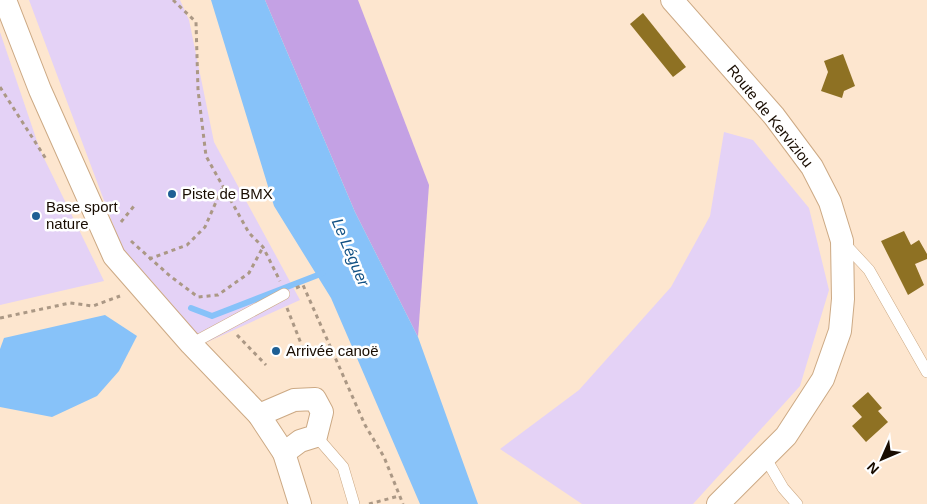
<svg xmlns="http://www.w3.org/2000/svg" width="927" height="504" font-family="Helvetica,sans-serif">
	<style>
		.green { fill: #e4d2f6 }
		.forest { fill: #c4a1e4 }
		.water { fill: #87c2f9 }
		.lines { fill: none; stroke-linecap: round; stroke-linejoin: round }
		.stream { stroke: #87c2f9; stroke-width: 6 }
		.building { fill: #8e7123 }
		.lane-casing { stroke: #cca984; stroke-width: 12 }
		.street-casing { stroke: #cca984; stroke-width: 24 }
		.path { stroke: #ab9885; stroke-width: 3; stroke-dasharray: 4 4; stroke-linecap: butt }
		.lane { stroke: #fff; stroke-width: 11 }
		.street { stroke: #fff; stroke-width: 22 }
		.poi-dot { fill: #1e5f94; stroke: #fff; stroke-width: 2 }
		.labels { text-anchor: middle; stroke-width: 5; stroke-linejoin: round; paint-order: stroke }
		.street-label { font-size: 15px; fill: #180c01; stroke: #fff }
		.poi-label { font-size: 15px; fill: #180c01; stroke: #fff; text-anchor: start }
		.water-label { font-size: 16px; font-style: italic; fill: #115184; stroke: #fff }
	</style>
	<rect width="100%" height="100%" fill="#fde6cf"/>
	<g class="green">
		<path d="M29 0H180L189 20 214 142 300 300 203 344 121 246Z"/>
		<path d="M0 32 40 150 104 281 0 305Z"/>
		<path d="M724 132 753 140 809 208 829 290 800 386 693 504H582L500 449 579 390 671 287 710 216Z"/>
	</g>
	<path class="forest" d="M265 0H358L429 185 418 337 355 212Z"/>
	<g class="water">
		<path d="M211 0H265L355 212 418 337 478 504H420L331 298 274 206Z"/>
		<path d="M105 315 137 336 119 371 97 396 52 417 0 407V349L4 338Z"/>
	</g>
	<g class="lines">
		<path class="stream" d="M191 308 212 316 323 273"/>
	</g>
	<g class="building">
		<path d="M643 13 686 67 673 77 630 24Z"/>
		<path d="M843 54 855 86 844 91 842 98 821 91 828 72 824 61Z"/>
		<path d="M904 231 911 245 919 240 927 254V259L915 264 924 285 908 295 881 241Z"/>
		<path d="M868 392 882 408 878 411 888 422 866 442 852 426 862 417 852 406Z"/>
	</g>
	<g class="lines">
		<g class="lane-casing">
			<g id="lane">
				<path d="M843 242 869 270 927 372"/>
				<path d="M191 344 284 294"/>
				<path d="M316 436 343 467 354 504"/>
				<path d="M765 457 783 488 797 504"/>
			</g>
		</g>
		<g class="street-casing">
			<g id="street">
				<path d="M5 0 40 90 114 256 191 344 259 415 284 453 300 504"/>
				<path d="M672 0 774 116 812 167 830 202 842 241 843 299 840 331 823 379 786 436 718 504"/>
				<path d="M259 415 294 400 315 399 322 412 316 436 300 441 284 453"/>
			</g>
		</g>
		<g class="path">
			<path d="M173 0 196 22 198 90 206 156 249 233 263 247 280 281"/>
			<path d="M0 87 46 159"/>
			<path d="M121 222 134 206"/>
			<path d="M131 241 170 276 198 297 218 295 249 273 263 247"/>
			<path d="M149 259 187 245 205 227 223 186"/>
			<path d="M296 288 303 285 365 425 384 457 403 504"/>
			<path d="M287 308 302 346"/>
			<path d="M0 318 70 303 93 306 120 296"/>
			<path d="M237 335 266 365"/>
			<path d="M369 504 399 496"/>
		</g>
		<use href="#lane" class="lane"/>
		<use href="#street" class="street"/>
	</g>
	<g class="poi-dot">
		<circle cx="172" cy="194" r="5"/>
		<circle cx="36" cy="216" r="5"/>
		<circle cx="276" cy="351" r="5"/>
	</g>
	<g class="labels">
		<g class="street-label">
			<text transform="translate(770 116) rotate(51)" y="5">Route de Kerviziou</text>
		</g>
		<g class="poi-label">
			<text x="182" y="199">Piste de BMX</text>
			<text x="46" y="212">Base sport<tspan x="46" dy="17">nature</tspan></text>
			<text x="286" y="356">Arrivée canoë</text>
		</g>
		<g class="water-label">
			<text transform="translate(351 252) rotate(67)" y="6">Le Léguer</text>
		</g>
	</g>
	<g transform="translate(882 459) rotate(225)" stroke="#ffffff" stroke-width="4" paint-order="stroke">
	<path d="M0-4L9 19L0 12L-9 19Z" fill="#180c01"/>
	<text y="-8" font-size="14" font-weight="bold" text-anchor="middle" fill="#180c01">N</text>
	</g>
</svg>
